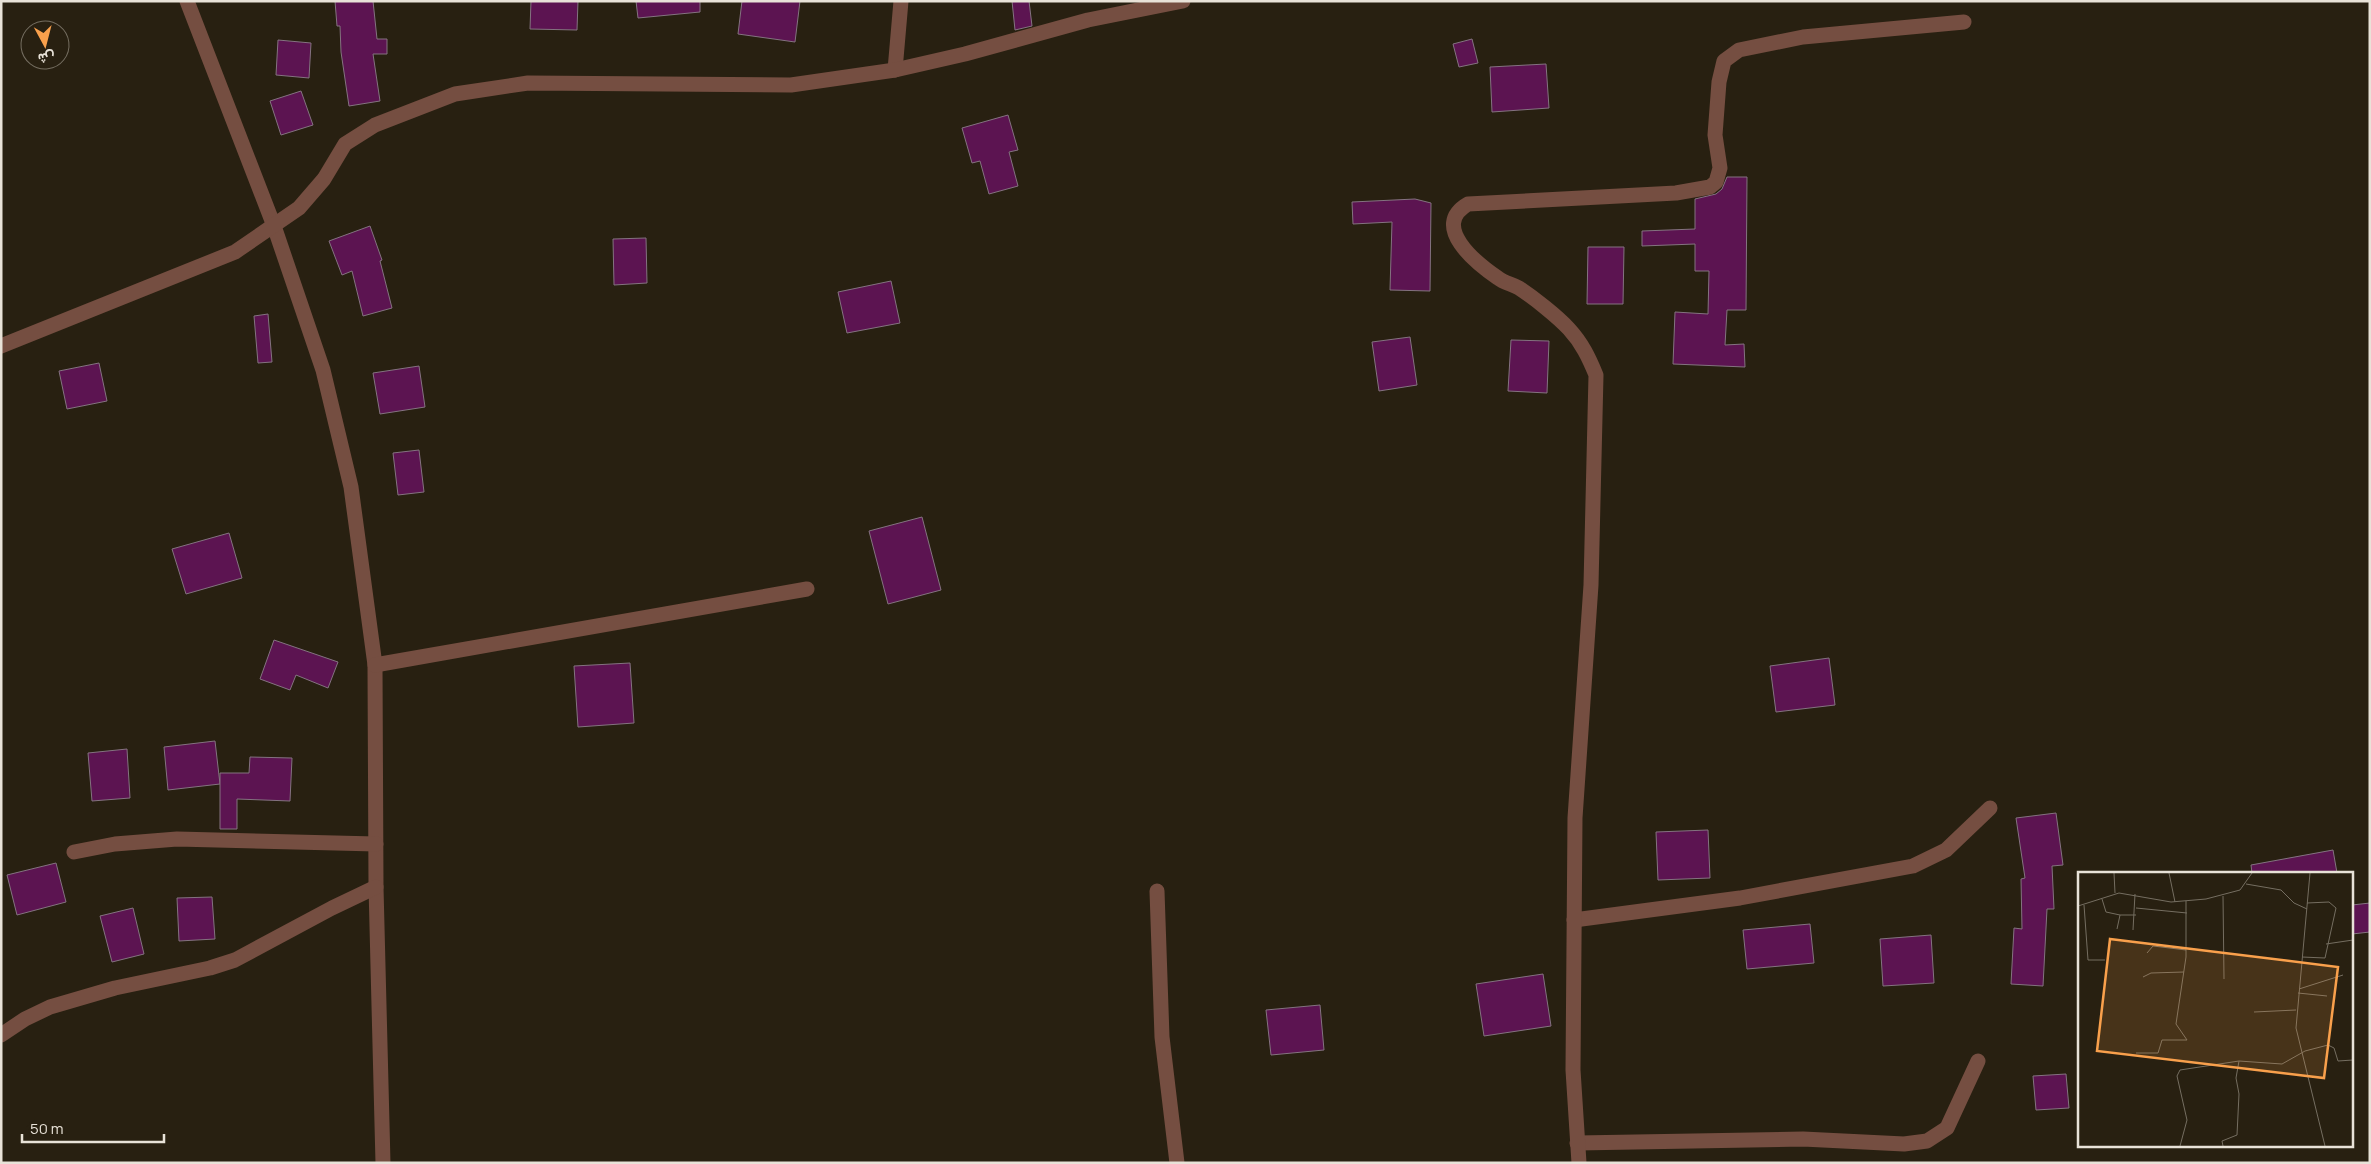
<svg xmlns="http://www.w3.org/2000/svg" width="2371" height="1164" font-family="Manrope,Vazirmatn,sans-serif">
	<style>
		.building { fill: #5c1451; stroke: #847380 }
		.lines { fill: none; stroke-linecap: round; stroke-linejoin: round }
		.street { stroke: #754e41; stroke-width: 15 }
		.inset-road { fill: none; stroke: #756e61; stroke-width: 1 }
		.view { fill: #f9a04c; fill-opacity: 0.15; stroke: #f9a04c; stroke-width: 2.5 }
		.inset-edge { fill: none; stroke: #e8e2d8; stroke-width: 2.5 }
	</style>
	<rect width="100%" height="100%" fill="#282011"/>
	<g class="building">
		<path d="M335 1H373L377 39H387V54H373L380 101 349 106 341 52 340 26H337Z"/>
		<path d="M531 1H578L577 30 530 29Z"/>
		<path d="M636 1H700V12L638 18Z"/>
		<path d="M742 1H800L795 42 738 34Z"/>
		<path d="M1012 1H1029L1032 26 1015 30Z"/>
		<path d="M1472 39 1478 63 1459 67 1453 44Z"/>
		<path d="M278 40 311 43 309 78 276 75Z"/>
		<path d="M1546 64 1549 108 1492 112 1490 67Z"/>
		<path d="M301 91 313 125 281 135 270 101Z"/>
		<path d="M1008 115 1018 150 1009 152 1018 186 989 194 980 161 972 163 962 128Z"/>
		<path d="M1727 177H1747L1746 310H1727L1725 345 1744 344 1745 367 1673 364 1675 312 1708 314 1709 271H1695V244L1642 246V231L1695 229V199L1716 194 1722 189Z"/>
		<path d="M1415 199 1431 203 1430 291 1390 290 1392 222 1353 224 1352 202Z"/>
		<path d="M370 226 382 260 380 261 392 308 363 316 352 271 342 275 329 241Z"/>
		<path d="M646 238 647 283 614 285 613 239Z"/>
		<path d="M1588 247H1624L1623 304H1587Z"/>
		<path d="M891 281 900 323 847 333 838 292Z"/>
		<path d="M268 314 272 362 258 363 254 316Z"/>
		<path d="M1410 337 1417 385 1379 391 1372 342Z"/>
		<path d="M1511 340 1549 341 1547 393 1508 391Z"/>
		<path d="M99 363 107 401 67 409 59 371Z"/>
		<path d="M419 366 425 407 380 414 373 373Z"/>
		<path d="M419 450 424 492 398 495 393 453Z"/>
		<path d="M922 517 941 590 888 604 869 531Z"/>
		<path d="M229 533 242 578 186 594 172 549Z"/>
		<path d="M274 640 338 662 328 688 296 675 290 690 260 679Z"/>
		<path d="M1829 658 1835 705 1776 712 1770 666Z"/>
		<path d="M630 663 634 723 578 727 574 666Z"/>
		<path d="M215 741 220 784 168 790 164 747Z"/>
		<path d="M127 749 130 798 92 801 88 753Z"/>
		<path d="M250 757 292 758 290 801 237 799V829H220V773H249Z"/>
		<path d="M2056 813 2063 865 2052 866 2054 909H2047L2043 986 2011 984 2014 928 2022 929 2021 879 2025 878 2016 818Z"/>
		<path d="M1708 830 1710 878 1658 880 1656 832Z"/>
		<path d="M2333 850 2337 873H2252L2251 865Z"/>
		<path d="M56 863 66 902 17 915 7 875Z"/>
		<path d="M212 897 215 939 179 941 177 898Z"/>
		<path d="M2370 903V932L2352 934V905Z"/>
		<path d="M133 908 144 954 112 962 100 916Z"/>
		<path d="M1810 924 1814 963 1747 969 1743 930Z"/>
		<path d="M1931 935 1934 983 1883 986 1880 939Z"/>
		<path d="M1543 974 1551 1026 1484 1036 1476 984Z"/>
		<path d="M1320 1005 1324 1050 1271 1055 1266 1010Z"/>
		<path d="M2066 1074 2069 1108 2036 1110 2033 1076Z"/>
	</g>
	<g class="lines">
		<g class="street">
			<path d="M187 1 274 226 323 370 351 487 375 665 376 887 383 1163"/>
			<path d="M895 70 901 1"/>
			<path d="M1 346 235 252 299 208 324 179 345 144 375 125 455 94 528 83 791 85 895 70 965 54 1088 20 1183 1"/>
			<path d="M375 665 807 589"/>
			<path d="M74 852 115 844 177 839 376 844"/>
			<path d="M1157 891 1162 1037 1177 1163"/>
			<path d="M1574 920 1740 898 1913 866 1946 850 1990 808"/>
			<path d="M1 1035 25 1019 50 1007 115 988 210 968 235 960 332 908 376 887"/>
			<path d="M1577 1143 1803 1139 1904 1144 1927 1141 1947 1128 1978 1061"/>
			<path d="M1579 1163 1573 1070 1575 818 1591 585 1596 375C1589 358 1582 343 1569 329 1557 316 1534 298 1519 288 1512 284 1504 283 1498 278 1476 263 1430 226 1468 204L1676 193 1710 187 1716 182 1720 168 1715 135 1719 82 1724 61 1739 50 1803 37 1964 22"/>
		</g>
	</g>
	<g transform="translate(2078 872)">
		<rect width="275" height="275" fill="#282011"/>
		<path class="inset-road" d="M36 1 37 21M91 1 97 30M232 1 218 156 247 274M168 12 203 18 216 31 229 37M145 24 146 107M24 27 28 40 42 43M6 33 10 88H27M0 34 41 21 93 30 128 27 162 18 174 1M58 36 109 41M39 57 42 43H58M55 58 57 22M248 72 275 68M69 81 75 74 108 78M224 85 247 86 258 36 251 30 229 31M65 105 73 101 106 100M221 117 265 103M220 121 249 124M176 140 218 138M58 181H80L84 168H109L98 152 108 85V29M102 274 109 248 99 204 102 198 161 189 204 192 227 179 250 173 256 176 260 189 275 188M145 274 144 269 159 263 161 222 158 206 161 189"/>
		<path class="view" d="M32 67 260 95 246 206 19 179Z"/>
		<rect width="275" height="275" class="inset-edge"/>
	</g>
	<rect width="2371" height="1164" fill="none" stroke="#e8e2d8" stroke-width="5"/>
	<g transform="translate(45 45) rotate(173)"><circle r="24" fill="#282011" stroke="#756e61"/>
	<path d="M0-4L9 19L0 12L-9 19Z" fill="#f9a04c"/>
	<text y="-8" font-size="14" font-weight="bold" text-anchor="middle" fill="#e8e2d8">ش</text>
	</g>
	<path d="M22 1134v8h142v-8" fill="none" stroke="#e8e2d8" stroke-width="2.5"/>
	<text x="30" y="1134" font-size="15" fill="#e8e2d8" stroke="#282011" stroke-width="4" paint-order="stroke">50 m</text>
</svg>
